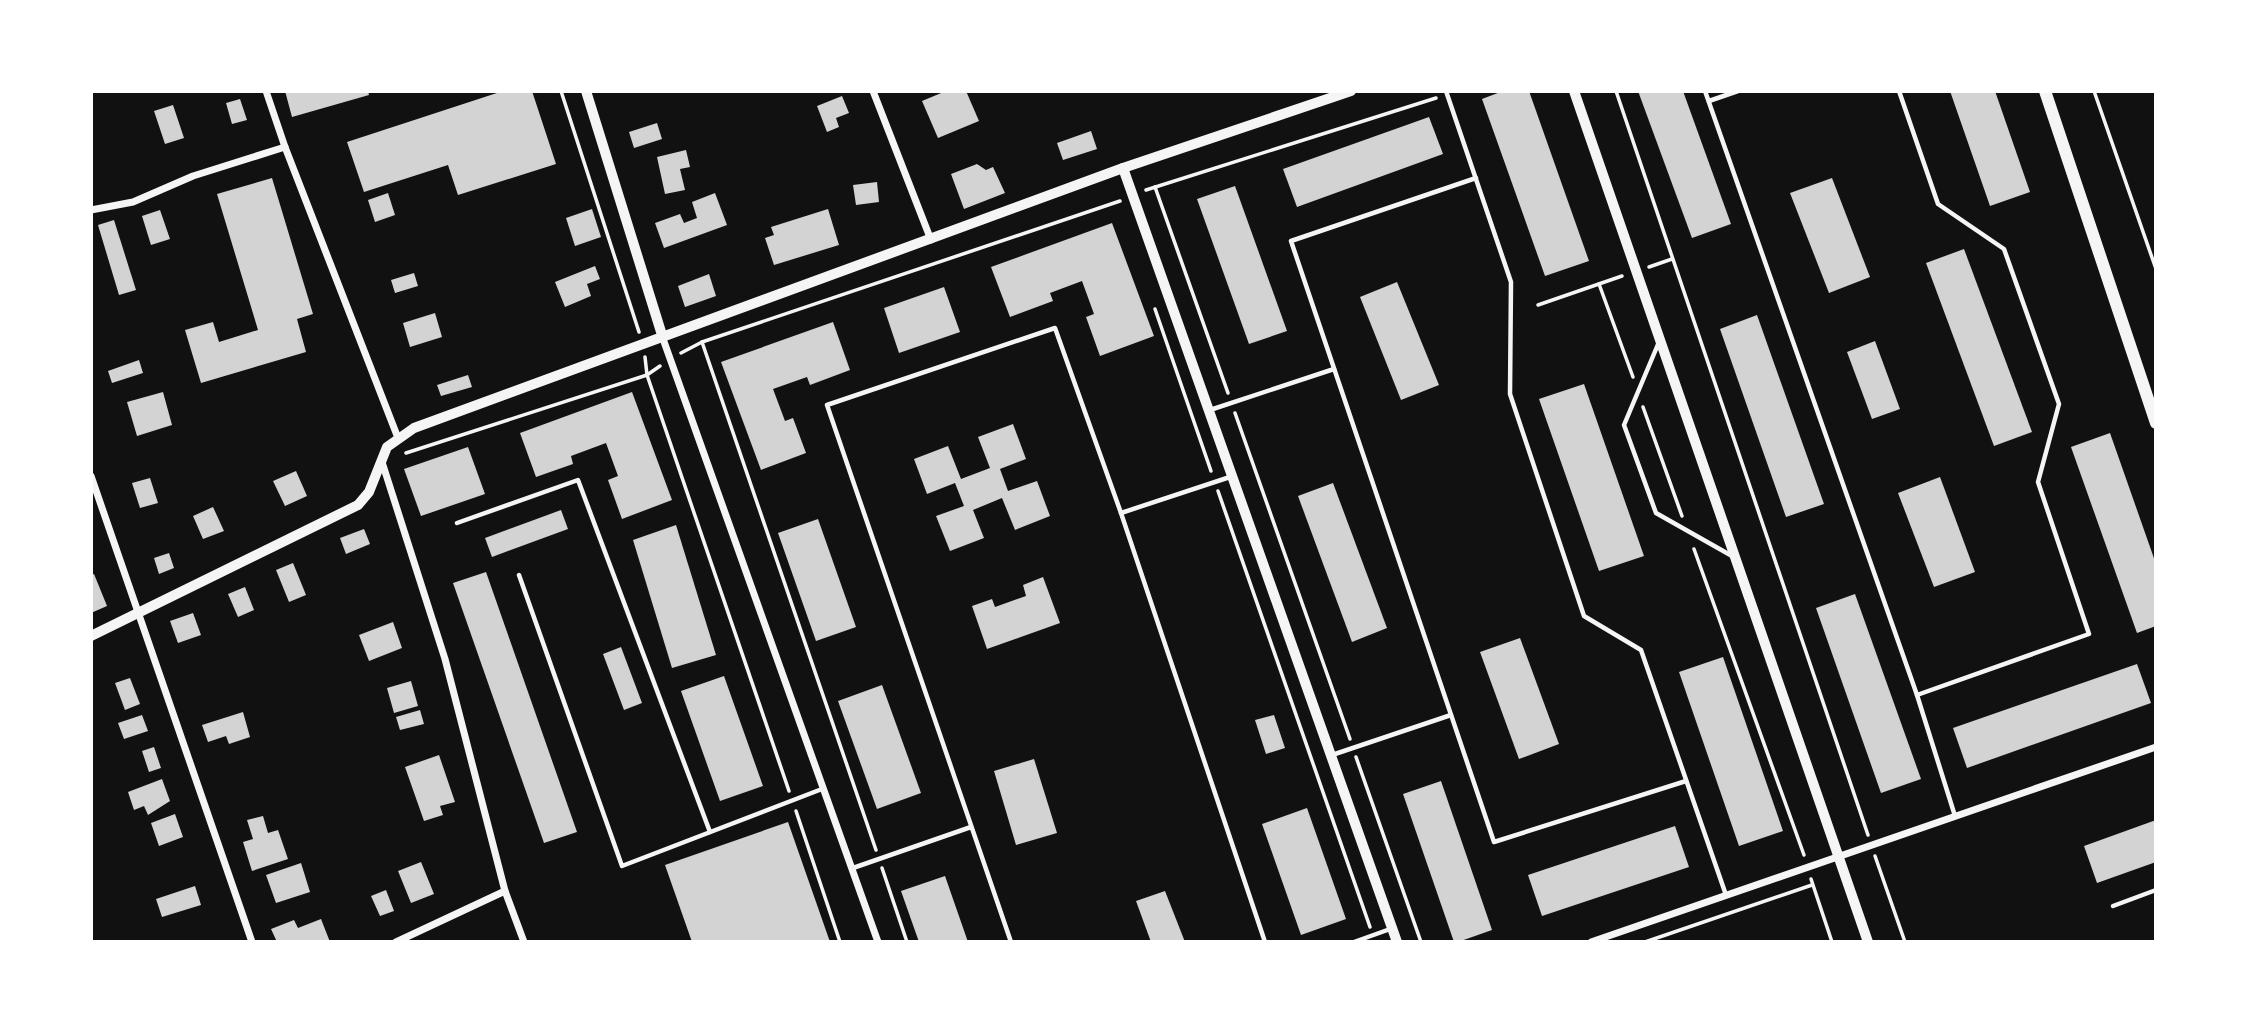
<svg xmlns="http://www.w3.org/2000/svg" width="2247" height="1033" font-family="'Fira Sans',sans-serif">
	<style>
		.building { fill: #d3d3d3 }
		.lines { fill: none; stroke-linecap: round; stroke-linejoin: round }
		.path { stroke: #f5f5f5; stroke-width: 3.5 }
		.service { stroke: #f5f5f5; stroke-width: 4.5 }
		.minor { stroke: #f5f5f5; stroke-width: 7 }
		.tertiary { stroke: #f5f5f5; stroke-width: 10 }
		.secondary { stroke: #f5f5f5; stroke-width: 12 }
	</style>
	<rect width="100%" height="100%" fill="#111"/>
	<g class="building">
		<path d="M285 91H368L369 95 292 117Z"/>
		<path d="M503 91H532L556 164 458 195 448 165 364 192 347 142Z"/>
		<path d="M946 91H966L979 121 938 138 922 101Z"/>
		<path d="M1503 91H1529L1589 261 1545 276 1482 99Z"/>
		<path d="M1638 91H1683L1731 224 1692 238Z"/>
		<path d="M1950 91H1995L2030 192 1990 206Z"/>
		<path d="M842 96 849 113 836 118 839 127 827 132 817 106Z"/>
		<path d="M240 99 247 120 232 124 226 103Z"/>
		<path d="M173 105 184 138 165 144 154 111Z"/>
		<path d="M1429 117 1443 154 1297 207 1283 169Z"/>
		<path d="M657 123 662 139 634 148 629 132Z"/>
		<path d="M1091 131 1097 149 1063 160 1057 143Z"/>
		<path d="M686 150 690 167 680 169 685 190 665 194 657 157Z"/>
		<path d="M977 164 986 170 993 167 1005 193 964 209 951 174Z"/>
		<path d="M272 178 313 314 297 319 306 352 201 383 185 330 213 322 219 342 258 330 217 194Z"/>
		<path d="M1832 178 1870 277 1829 293 1790 193Z"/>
		<path d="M877 182 879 202 856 205 853 185Z"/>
		<path d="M1235 186 1287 331 1249 344 1197 199Z"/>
		<path d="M388 193 395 215 375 222 368 200Z"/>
		<path d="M715 193 727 225 664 248 655 223 680 214 684 223 697 218 692 202Z"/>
		<path d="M592 209 601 237 575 246 566 218Z"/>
		<path d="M828 209 839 245 774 265 765 238 774 235 771 227Z"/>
		<path d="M160 210 170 239 151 245 142 216Z"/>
		<path d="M114 220 136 290 119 295 98 225Z"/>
		<path d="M1112 223 1154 336 1100 356 1086 317 1094 314 1082 281 1050 293 1053 301 1010 317 991 267Z"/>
		<path d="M1964 249 2032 432 1994 446 1926 263Z"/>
		<path d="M595 266 600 279 587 284 591 296 565 307 555 282Z"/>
		<path d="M414 273 418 286 395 293 391 280Z"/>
		<path d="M709 274 716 296 685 307 678 286Z"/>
		<path d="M1397 282 1439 385 1401 400 1360 297Z"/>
		<path d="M944 287 960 332 899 353 884 308Z"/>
		<path d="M435 313 442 337 410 347 403 323Z"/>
		<path d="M1757 315 1824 504 1786 517 1720 329Z"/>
		<path d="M833 322 850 370 810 385 807 377 773 389 785 421 793 418 806 453 761 470 721 362Z"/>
		<path d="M1875 341 1900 409 1872 419 1847 352Z"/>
		<path d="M139 360 143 373 112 383 108 371Z"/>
		<path d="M468 375 472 387 441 396 437 385Z"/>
		<path d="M1584 384 1644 556 1599 571 1539 399Z"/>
		<path d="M163 392 172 425 137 436 127 402Z"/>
		<path d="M632 392 672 500 622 519 608 480 618 476 606 443 571 456 573 464 536 477 520 433Z"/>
		<path d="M1013 424 1026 459 1000 469 1008 491 1037 481 1050 516 1015 530 1002 498 973 510 984 538 950 551 936 516 964 506 955 483 927 494 914 459 948 446 961 479 990 468 978 437Z"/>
		<path d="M2110 433 2156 564V626L2137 633 2071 447Z"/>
		<path d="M468 447 485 494 421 516 404 469Z"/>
		<path d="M296 471 307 496 285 506 273 481Z"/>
		<path d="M1940 477 1975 572 1934 587 1898 493Z"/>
		<path d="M150 478 158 503 140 508 132 483Z"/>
		<path d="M1333 483 1387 628 1352 642 1298 496Z"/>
		<path d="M213 507 224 531 203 539 193 516Z"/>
		<path d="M561 510 568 529 492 557 485 538Z"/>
		<path d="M818 519 856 627 816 641 778 533Z"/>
		<path d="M676 525 716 655 672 668 633 540Z"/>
		<path d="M364 529 370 544 346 554 340 538Z"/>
		<path d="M169 553 174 568 159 574 154 558Z"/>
		<path d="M293 563 306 595 289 602 276 570Z"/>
		<path d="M486 572 577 832 544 843 453 583Z"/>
		<path d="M94 574 107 606 91 613V575Z"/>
		<path d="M1043 577 1060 623 987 649 972 606 992 599 995 607 1026 596 1023 585Z"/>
		<path d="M245 587 254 610 238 617 228 594Z"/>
		<path d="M1855 594 1921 779 1881 793 1816 608Z"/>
		<path d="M193 613 201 635 178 643 170 621Z"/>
		<path d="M393 622 402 648 369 661 359 635Z"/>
		<path d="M1520 638 1559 744 1519 759 1480 652Z"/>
		<path d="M621 647 642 703 624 710 603 654Z"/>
		<path d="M1723 657 1783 831 1739 846 1679 672Z"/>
		<path d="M2137 664 2151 703 1967 768 1953 728Z"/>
		<path d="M724 676 763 786 720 801 681 691Z"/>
		<path d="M130 678 140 704 125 710 115 683Z"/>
		<path d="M411 681 418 706 394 713 387 688Z"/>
		<path d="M882 685 921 793 877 809 838 701Z"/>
		<path d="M420 710 424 724 400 730 396 717Z"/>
		<path d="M243 712 250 737 229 744 226 736 208 742 202 725Z"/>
		<path d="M142 715 148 731 124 739 118 723Z"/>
		<path d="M1274 715 1285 748 1266 754 1255 720Z"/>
		<path d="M154 747 161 768 149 772 142 751Z"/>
		<path d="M439 755 455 802 440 806 443 815 424 821 405 767Z"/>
		<path d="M1034 759 1057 833 1016 845 994 771Z"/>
		<path d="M162 779 170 801 148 815 144 806 134 810 128 792Z"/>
		<path d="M1441 781 1492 930 1458 942H1454L1403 794Z"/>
		<path d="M1307 808 1346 919 1301 935 1262 824Z"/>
		<path d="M175 814 183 837 159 846 151 823Z"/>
		<path d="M263 816 268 833 278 830 288 859 252 871 243 842 253 839 247 820Z"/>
		<path d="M2156 820V862L2097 883 2084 846Z"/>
		<path d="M788 822 830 942H692L665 865Z"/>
		<path d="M1675 826 1689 867 1542 916 1528 875Z"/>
		<path d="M421 862 434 894 411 903 398 871Z"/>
		<path d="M301 863 310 892 276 903 266 875Z"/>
		<path d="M945 876 968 942H919L901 891Z"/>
		<path d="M195 886 201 905 162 917 156 899Z"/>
		<path d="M386 890 394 911 380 916 371 896Z"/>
		<path d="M1165 891 1185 942H1151L1136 901Z"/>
		<path d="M321 919 330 942H277L271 929 294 920 298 928Z"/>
	</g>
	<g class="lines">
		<g class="path">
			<path d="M561 91 639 332"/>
			<path d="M1616 91 1868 835"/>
			<path d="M2094 91 2156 269"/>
			<path d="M1155 187 1228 393"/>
			<path d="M1146 190 1436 98"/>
			<path d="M1649 267 1672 259"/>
			<path d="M1599 284 1633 377"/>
			<path d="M1538 305 1622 276"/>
			<path d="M1155 309 1211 471"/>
			<path d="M702 342 876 850"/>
			<path d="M681 353 702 342 1120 201"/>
			<path d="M645 357 647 375 789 791"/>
			<path d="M1643 407 1682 516"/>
			<path d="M1235 413 1350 739"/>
			<path d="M406 453 647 375 660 366"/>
			<path d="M1218 491 1370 927"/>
			<path d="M1694 549 1804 855"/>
			<path d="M1356 757 1421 942"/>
			<path d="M796 811 840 942"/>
			<path d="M1875 856 1905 942"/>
			<path d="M882 868 907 942"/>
			<path d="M1811 879 1832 942"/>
			<path d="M1645 942 1812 885"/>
		</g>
		<g class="service">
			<path d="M1446 91 1511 282 1510 394 1584 616 1641 650 1726 895"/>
			<path d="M1705 91 1917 695 1955 816"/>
			<path d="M1899 91 1938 204 2004 249 2059 404 2038 482 2089 634 1917 695"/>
			<path d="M1709 101 1738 91"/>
			<path d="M1476 178 1291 241 1494 842 1686 781"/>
			<path d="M1659 342 1624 425 1656 513 1732 556"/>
			<path d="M1210 410 1334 369"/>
			<path d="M1121 513 1233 476"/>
			<path d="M457 523 578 480 710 832"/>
			<path d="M519 575 622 866 822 789"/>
			<path d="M1332 755 1451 715"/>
			<path d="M853 868 971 827"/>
			<path d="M2113 906 2156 890"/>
			<path d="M1011 942 827 405 1055 328 1121 513 1265 942"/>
			<path d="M1354 942 1393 928"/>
		</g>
		<g class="minor">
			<path d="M266 91 285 147 398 438"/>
			<path d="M873 91 931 240"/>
			<path d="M91 210 133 202 193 176 285 147"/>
			<path d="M662 336 878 942"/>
			<path d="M382 462 445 659 505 891 524 942"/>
			<path d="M91 476 252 942"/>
			<path d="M396 942 505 891"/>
			<path d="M1591 942 2156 747"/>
		</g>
		<g class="tertiary">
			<path d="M586 91 662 335"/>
			<path d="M1574 91 1868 942"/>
			<path d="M1123 168 1397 942"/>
			<path d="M91 636 358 505 369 492 387 447 414 428 1123 168 1351 91"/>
		</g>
		<path class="secondary" d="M2045 91 2156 423"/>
	</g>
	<rect width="2247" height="1033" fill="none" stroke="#ffffff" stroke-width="186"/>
</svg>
